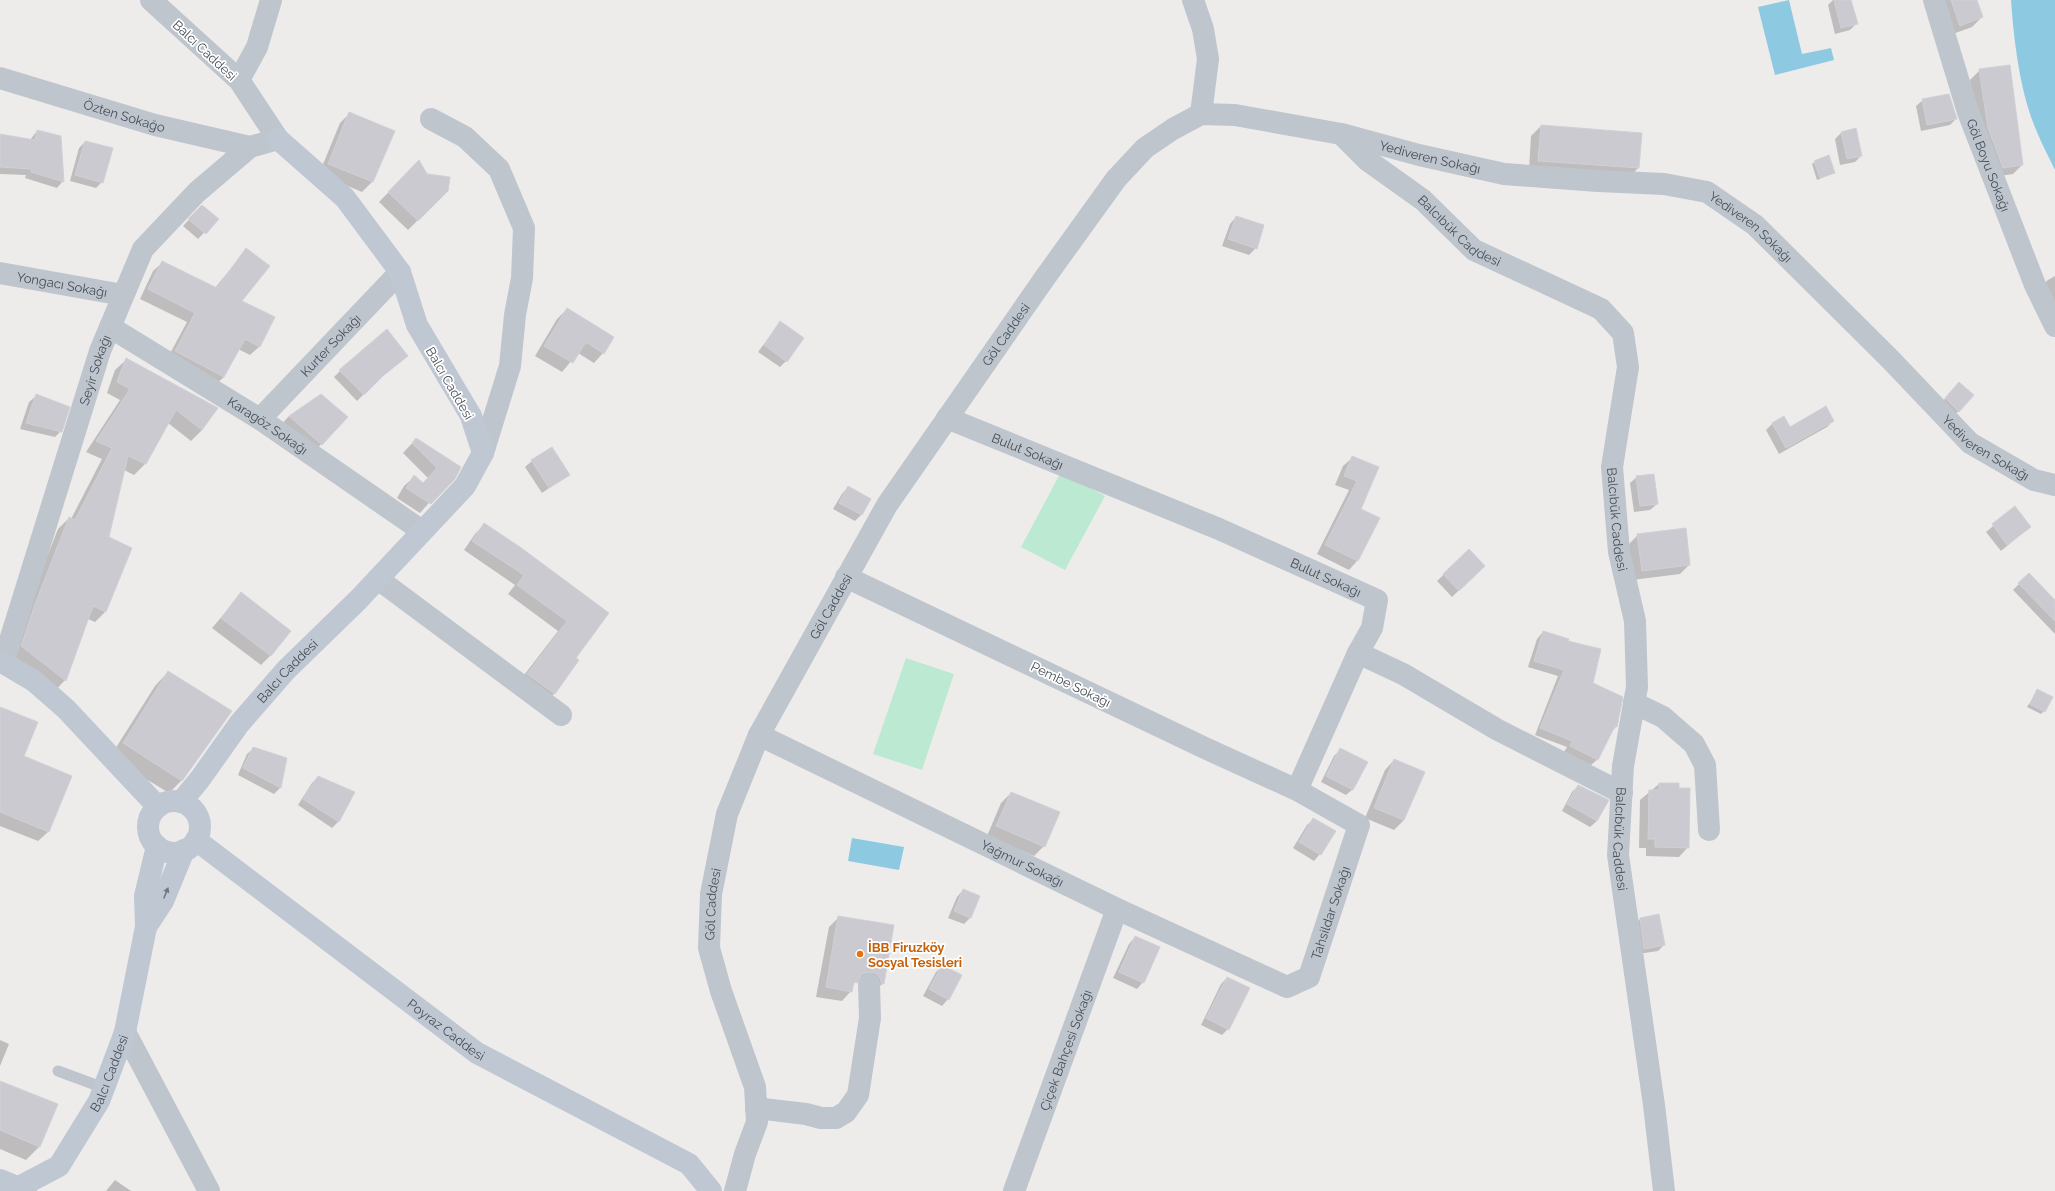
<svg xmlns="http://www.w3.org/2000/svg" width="2055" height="1191" font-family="Raleway,sans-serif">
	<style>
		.green { fill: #bce9d1 }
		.water { fill: #8dcae2 }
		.shadow { fill: #0003 }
		.building { fill: #cacad0; stroke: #d0d1d7 }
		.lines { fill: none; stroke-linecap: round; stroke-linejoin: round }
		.lane { stroke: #bec5cd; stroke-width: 11 }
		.street { stroke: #bec5cd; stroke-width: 22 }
		.secondary { stroke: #bfc7d3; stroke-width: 22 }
		.oneway { fill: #707882 }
		.food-dot { fill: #e8710a; stroke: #fff; stroke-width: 1.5 }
		.labels { text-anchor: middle; stroke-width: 3.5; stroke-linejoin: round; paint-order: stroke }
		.street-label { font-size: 13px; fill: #464d57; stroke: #fff }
		.food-label { font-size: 13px; font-weight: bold; fill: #c56008; stroke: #fff; text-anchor: start }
	</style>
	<rect width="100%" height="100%" fill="#eeeceb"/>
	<g class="green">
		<path d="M1061 472 1105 496 1065 570 1021 547Z"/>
		<path d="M906 658 954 674 922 770 873 754Z"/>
	</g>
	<g class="water">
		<path d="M1789 0 1802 54 1831 48 1834 60 1775 75 1758 7Z"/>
		<path d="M2011 0H2055V170C2049 157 2042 145 2037 132 2020 93 2014 42 2011 0Z"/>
		<path d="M852 838 904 847 899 870 848 861Z"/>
	</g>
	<g class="shadow">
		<path d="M1833 0H1850L1856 24 1850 30 1835 34 1828 5Z"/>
		<path d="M1938 0H1976L1982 17 1972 27 1950 35Z"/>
		<path d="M1980 70 2022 165 2013 174 1993 177 1978 138 1970 80Z"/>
		<path d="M1923 100 1956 119 1950 125 1921 131 1916 106Z"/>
		<path d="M350 113 393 131 372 182 362 192 319 174 340 123Z"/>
		<path d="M1541 126 1638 168 1629 178 1529 170 1531 136Z"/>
		<path d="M37 131 63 181 57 188 25 178 26 175 0 174V135L30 140Z"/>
		<path d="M1841 133 1861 156 1855 162 1840 165 1835 139Z"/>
		<path d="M85 142 102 182 96 188 70 181 79 148Z"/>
		<path d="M419 161 427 174 447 191 408 230 379 202Z"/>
		<path d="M1815 162 1834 173 1817 180 1812 164Z"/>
		<path d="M202 206 217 219 198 239 183 226Z"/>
		<path d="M1236 217 1256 248 1249 255 1222 246 1230 224Z"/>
		<path d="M246 250 241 302 260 346 250 355 238 349 224 377 214 386 166 361 187 322 140 299 153 271 163 262 215 288Z"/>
		<path d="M2055 276V329L2038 289 2048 280Z"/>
		<path d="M567 309 603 353 594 363 578 353 562 372 535 356 557 319Z"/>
		<path d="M780 323 786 361 780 367 758 352Z"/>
		<path d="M126 360 216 408 202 430 191 441 168 423 145 464 134 475 124 470 108 537 106 611 95 622 88 619 65 680 55 691 11 658 24 616 58 529 69 518 71 519 102 459 86 452 120 400 107 393 115 370Z"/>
		<path d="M400 362 377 381 357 401 334 377 340 371Z"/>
		<path d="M1953 390 1973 395 1952 418 1939 405Z"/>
		<path d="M36 396 61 431 55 437 20 429 29 402Z"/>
		<path d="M289 416 346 417 312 454 280 426Z"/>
		<path d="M1833 421 1827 427 1779 454 1766 430 1772 424 1790 428Z"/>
		<path d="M416 439 460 468 420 513 397 498 404 486 414 477 423 484 428 478 403 453Z"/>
		<path d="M1352 458 1377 468 1360 509 1357 561 1349 570 1317 554 1349 490 1335 485 1343 466Z"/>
		<path d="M532 461 568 475 542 493 525 467Z"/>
		<path d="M1637 477 1657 504 1650 510 1634 512 1630 483Z"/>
		<path d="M848 487 870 499 861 515 855 521 833 509 842 494Z"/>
		<path d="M2015 508 2030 527 2001 551 1986 532Z"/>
		<path d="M484 525 608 613 574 658 555 693 545 702 518 683 558 631 508 594 515 585 464 550 475 534Z"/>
		<path d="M1638 535 1689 565 1680 574 1632 580 1628 545Z"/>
		<path d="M1469 550 1484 566 1452 597 1437 581Z"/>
		<path d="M2029 574 2055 601V634L2013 590Z"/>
		<path d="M241 594 270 656 261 665 212 628Z"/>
		<path d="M1543 632 1567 642 1592 683 1621 697 1616 727 1611 732 1598 759 1591 765 1564 752 1567 747 1535 735 1558 676 1528 667 1537 639Z"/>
		<path d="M168 672 182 780 169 793 110 757 155 686Z"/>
		<path d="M2038 690 2044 711 2041 714 2027 707Z"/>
		<path d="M0 708 23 756 71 776 48 832 38 841 0 826Z"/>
		<path d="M254 748 286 759 280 788 274 794 238 775 247 754Z"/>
		<path d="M1341 749 1353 789 1346 795 1321 782 1334 756Z"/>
		<path d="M1394 760 1423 772 1404 820 1394 830 1365 818 1385 770Z"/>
		<path d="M318 777 353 793 338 822 332 828 298 805 312 783Z"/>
		<path d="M1659 784 1688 847 1679 857 1646 856V848H1639L1640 800Z"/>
		<path d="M1578 786 1597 821 1590 827 1562 811 1572 792Z"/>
		<path d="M1011 793 1044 846 1034 856 987 836 1001 803Z"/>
		<path d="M1314 819 1320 854 1314 861 1293 848 1307 825Z"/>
		<path d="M963 890 979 897 970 918 964 924 948 918 957 897Z"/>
		<path d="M839 917 893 926 883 983 873 993 865 983 856 981 852 986 851 991 842 1001 816 997 829 927Z"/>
		<path d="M1640 919 1664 945 1658 951 1638 954 1634 926Z"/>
		<path d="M1135 937 1143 982 1137 989 1113 978 1129 944Z"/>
		<path d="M943 966 948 999 942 1006 923 996 936 972Z"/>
		<path d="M1227 978 1228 1029 1222 1035 1201 1025 1221 984Z"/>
		<path d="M0 1040 9 1044 0 1066Z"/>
		<path d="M0 1082 39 1147 26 1160 0 1149Z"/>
		<path d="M115 1180 131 1191H106Z"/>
	</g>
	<g class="building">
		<path d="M1834 0H1851L1858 24 1841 28Z"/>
		<path d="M1951 0H1977L1983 17 1960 26Z"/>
		<path d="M2010 65 2023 165 2003 168 1988 128 1979 69Z"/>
		<path d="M1949 94 1957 119 1927 125 1922 99Z"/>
		<path d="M349 112 395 131 373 182 328 164Z"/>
		<path d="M1541 125 1642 133 1639 168 1538 161Z"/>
		<path d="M1856 128 1862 156 1847 159 1841 132Z"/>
		<path d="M37 130 61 136 64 182 31 172 32 169 0 167V134L35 140Z"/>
		<path d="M85 141 113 148 103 183 75 175Z"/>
		<path d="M1829 155 1835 173 1820 178 1814 161Z"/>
		<path d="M419 160 427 174 450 177 448 191 418 221 388 192Z"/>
		<path d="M202 205 219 219 206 234 188 219Z"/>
		<path d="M1236 216 1264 225 1257 249 1228 239Z"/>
		<path d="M246 248 270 266 242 301 275 317 260 347 245 339 224 377 175 351 195 313 148 289 162 261 217 288Z"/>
		<path d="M567 308 614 337 604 354 586 342 573 363 544 346Z"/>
		<path d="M780 321 804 338 787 362 764 345Z"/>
		<path d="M387 329 408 356 384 375 364 395 339 370Z"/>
		<path d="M126 358 218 408 202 430 176 410 146 464 128 456 109 537 132 548 106 612 93 606 66 681 21 646 35 604 69 517 75 520 112 448 96 441 130 389 117 382Z"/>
		<path d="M1959 382 1974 395 1959 412 1945 398Z"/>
		<path d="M36 394 70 407 62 432 26 423Z"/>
		<path d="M321 394 348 417 322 445 289 416Z"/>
		<path d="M1826 406 1834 421 1786 448 1772 423 1784 416 1790 427Z"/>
		<path d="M416 438 461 467 455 479 431 504 406 488 414 475 423 483 437 468 412 443Z"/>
		<path d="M552 447 570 475 549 488 531 460Z"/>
		<path d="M1352 456 1379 467 1361 509 1380 518 1358 561 1325 545 1357 481 1344 476Z"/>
		<path d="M1654 474 1658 504 1640 506 1636 476Z"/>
		<path d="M848 486 871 499 862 515 839 503Z"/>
		<path d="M2015 506 2031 527 2007 545 1992 524Z"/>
		<path d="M484 523 520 547 609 613 576 658 579 660 555 694 527 674 567 621 517 585 524 575 472 541Z"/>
		<path d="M1686 528 1690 565 1642 571 1637 534Z"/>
		<path d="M1469 549 1485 566 1459 591 1443 574Z"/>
		<path d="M2029 573 2055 600V621L2018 583Z"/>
		<path d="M241 592 291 631 271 656 221 618Z"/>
		<path d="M1543 631 1569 639 1568 641 1601 649 1593 683 1623 697 1617 727 1615 726 1598 760 1570 746 1572 741 1540 728 1564 670 1534 661Z"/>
		<path d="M168 671 232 711 182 781 123 743Z"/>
		<path d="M2037 689 2053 697 2045 712 2030 704Z"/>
		<path d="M0 707 38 722 24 756 72 776 49 832 0 812Z"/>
		<path d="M253 747 287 758 281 788 243 768Z"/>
		<path d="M1340 748 1368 762 1353 790 1326 776Z"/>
		<path d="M1394 759 1425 772 1404 820 1374 808Z"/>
		<path d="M318 776 355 792 339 822 303 799Z"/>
		<path d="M1659 783H1679V788H1690L1689 848 1655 847V839H1648L1649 790H1659Z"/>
		<path d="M1578 785 1609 800 1597 821 1567 804Z"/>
		<path d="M1011 792 1060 812 1045 847 996 826Z"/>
		<path d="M1313 818 1336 831 1321 855 1299 842Z"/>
		<path d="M963 889 980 896 971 918 954 911Z"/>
		<path d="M1659 914 1665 945 1644 949 1640 918Z"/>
		<path d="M838 916 894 925 884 984H882L880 978 875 973 868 972 862 974 857 983 854 982 852 992 826 987Z"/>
		<path d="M1135 936 1160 947 1144 983 1119 972Z"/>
		<path d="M942 965 962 975 949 1000 929 989Z"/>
		<path d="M1227 977 1250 988 1229 1030 1206 1018Z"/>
		<path d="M0 1081 58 1104 40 1147 0 1130Z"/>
	</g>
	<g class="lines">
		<path class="lane" d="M58 1071 104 1088"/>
		<g class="street">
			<path d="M1193 0 1203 29 1208 59 1201 114"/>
			<path id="s1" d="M1934 0 1968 112 2035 285 2055 326"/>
			<path id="s2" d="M0 78 155 125 250 147"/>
			<path d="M239 80 257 47 271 0"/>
			<path d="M431 119 465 137 499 169 524 228 522 278 515 315 510 366 483 453"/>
			<path id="s3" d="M1342 134 1419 155 1504 174 1598 181 1664 184 1707 192 1755 225 1890 359 1970 443 2034 480 2055 485"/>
			<path id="s4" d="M0 273 123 295"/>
			<path id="s5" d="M110 327 260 419 422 531"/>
			<path id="s6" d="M947 418 1219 529 1377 600 1372 628 1358 653 1403 674 1498 730 1622 793"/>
			<path id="s7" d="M260 419 400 272"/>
			<path d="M378 579 561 715"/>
			<path id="s8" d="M3 663 100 351 143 249 197 192 250 147 278 139 239 80 151 0"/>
			<path d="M1634 703 1663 717 1694 744 1705 765 1709 830"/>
			<path id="s9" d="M759 735 1117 909 1287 987 1309 977 1359 825 1297 790 1207 749 846 577"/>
			<path d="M1297 790 1358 653"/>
			<path d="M125 1032 209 1191"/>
			<path d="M756 1108 806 1114 821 1118H836L846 1112 858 1095 870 1018 869 984"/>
			<path id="s10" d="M735 1191 745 1154 757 1122 755 1087 721 991 709 948 711 894 727 814 759 735 887 505 1044 279 1116 179 1145 148 1173 129 1201 114 1235 115 1341 134 1367 160 1423 200 1474 250 1601 309 1623 333 1628 367 1612 467 1619 552 1635 621 1637 687 1623 766 1618 855 1654 1105 1664 1191"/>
			<path id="s11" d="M1014 1191 1117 909"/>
		</g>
		<g class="secondary">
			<path d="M0 661 34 681 66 709 158 807"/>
			<circle cx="174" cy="827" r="26"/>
			<path id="s12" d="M181 802 200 779 239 724 286 670 358 600 465 486 483 453 471 416 417 325 400 272 345 198 278 139"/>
			<path id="s13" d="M196 840 477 1053 689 1164 711 1191"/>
			<path d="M146 927 163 901 184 850"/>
			<path d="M0 1180 26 1191"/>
			<path id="s14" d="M19 1187 59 1166 99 1101 104 1088 125 1032 146 927 145 896 157 846"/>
		</g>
	</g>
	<defs><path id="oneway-solid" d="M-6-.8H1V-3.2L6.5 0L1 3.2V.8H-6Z"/></defs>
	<use class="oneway" href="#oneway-solid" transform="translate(166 893) rotate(-68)"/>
	<circle class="food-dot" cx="860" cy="954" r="4"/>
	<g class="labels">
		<g class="street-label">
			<text transform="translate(205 50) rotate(43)" y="5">Balcı Caddesi</text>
			<text dy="5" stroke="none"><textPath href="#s2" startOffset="130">Özten Sokağo</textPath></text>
			<text dy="5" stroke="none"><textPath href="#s3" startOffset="91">Yediveren Sokağı</textPath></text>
			<text dy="5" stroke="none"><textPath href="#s1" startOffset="174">Göl Boyu Sokağı</textPath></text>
			<text dy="5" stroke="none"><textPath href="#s3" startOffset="427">Yediveren Sokağı</textPath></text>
			<text dy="5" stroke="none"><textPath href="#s10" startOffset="1540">Balcıbük Caddesi</textPath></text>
			<text dy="5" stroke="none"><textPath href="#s4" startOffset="63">Yongacı Sokağı</textPath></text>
			<text dy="5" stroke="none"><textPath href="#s10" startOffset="946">Göl Caddesi</textPath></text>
			<text dy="5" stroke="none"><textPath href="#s7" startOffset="102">Kurter Sokağı</textPath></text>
			<text dy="5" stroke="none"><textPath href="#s8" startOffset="307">Seyir Sokağı</textPath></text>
			<text transform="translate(450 383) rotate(60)" y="5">Balcı Caddesi</text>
			<text dy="5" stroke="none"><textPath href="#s5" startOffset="186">Karagöz Sokağı</textPath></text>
			<text dy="5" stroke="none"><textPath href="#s3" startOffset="751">Yediveren Sokağı</textPath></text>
			<text dy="5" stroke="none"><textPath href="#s6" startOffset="87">Bulut Sokağı</textPath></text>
			<text dy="5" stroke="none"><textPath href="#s10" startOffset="1924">Balcıbük Caddesi</textPath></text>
			<text dy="5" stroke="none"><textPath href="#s6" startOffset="411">Bulut Sokağı</textPath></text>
			<text dy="5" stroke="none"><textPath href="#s10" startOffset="622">Göl Caddesi</textPath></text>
			<text dy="5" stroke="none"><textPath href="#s12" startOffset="169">Balcı Caddesi</textPath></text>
			<text transform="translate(1071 684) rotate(26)" y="5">Pembe Sokağı</text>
			<text dy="5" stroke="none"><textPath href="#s10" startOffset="2247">Balcıbük Caddesi</textPath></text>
			<text dy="5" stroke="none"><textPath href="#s9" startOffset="293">Yağmur Sokağı</textPath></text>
			<text dy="5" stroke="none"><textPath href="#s10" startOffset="298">Göl Caddesi</textPath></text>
			<text dy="5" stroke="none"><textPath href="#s9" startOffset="677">Tahsildar Sokağı</textPath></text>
			<text dy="5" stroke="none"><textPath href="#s13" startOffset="314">Poyraz Caddesi</textPath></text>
			<text dy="5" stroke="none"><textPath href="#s11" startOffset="150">Çiçek Bahçesi Sokağı</textPath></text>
			<text dy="5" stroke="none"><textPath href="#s14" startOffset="151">Balcı Caddesi</textPath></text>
		</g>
		<g class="food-label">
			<text x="868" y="952">İBB Firuzköy<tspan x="868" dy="15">Sosyal Tesisleri</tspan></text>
		</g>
	</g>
</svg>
